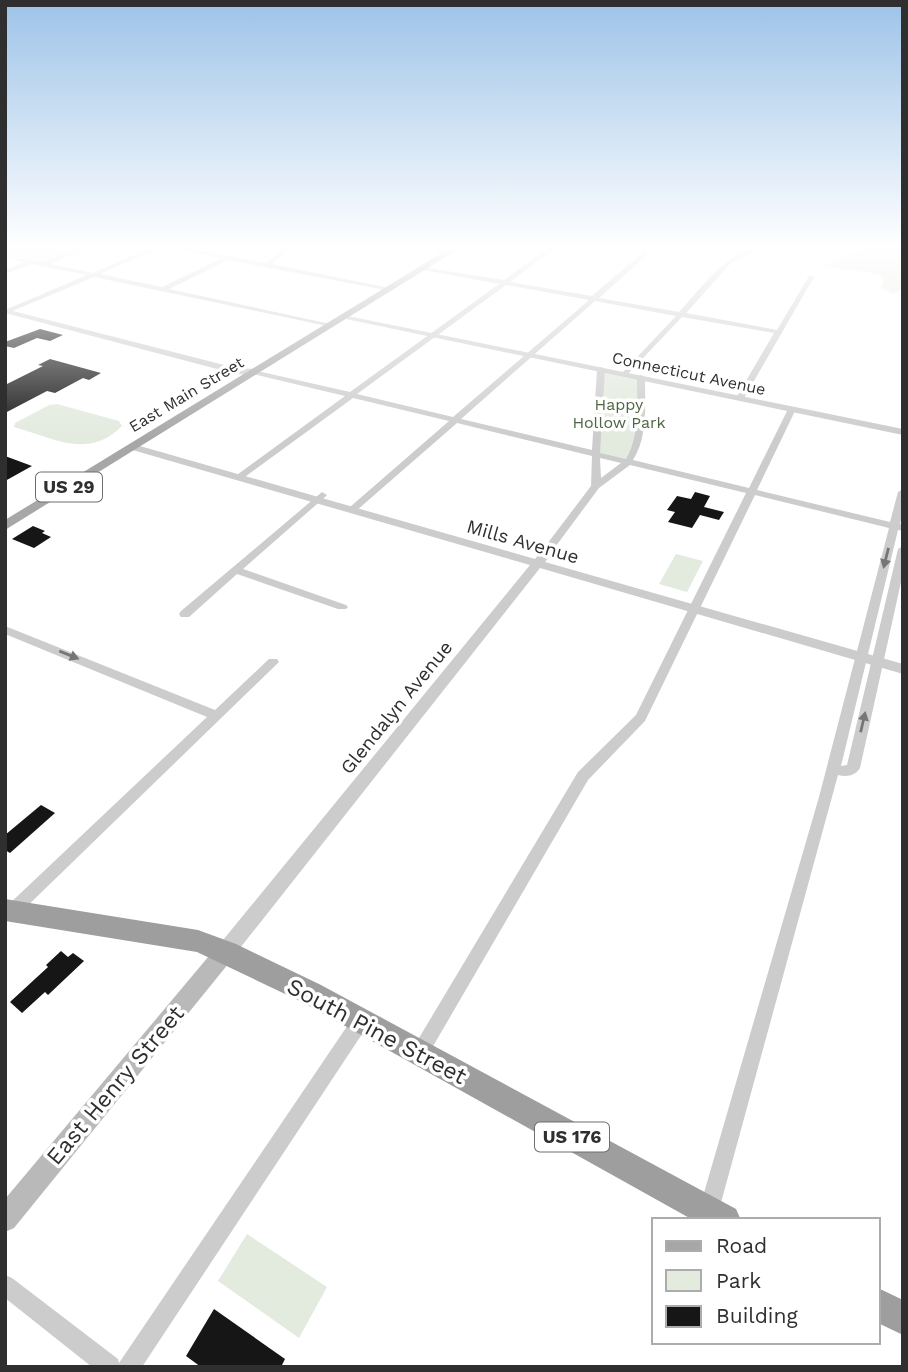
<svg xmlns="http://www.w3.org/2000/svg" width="908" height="1372" font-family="'Work Sans',sans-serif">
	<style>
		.green { fill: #e3eade }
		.building { fill: #161616 }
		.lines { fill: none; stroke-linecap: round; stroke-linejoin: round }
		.minor { fill: #ccc; fill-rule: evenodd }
		.tertiary { fill: #ccc; fill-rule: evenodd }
		.secondary { fill: #b9b9b9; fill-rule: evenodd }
		.primary { fill: #a7a7a7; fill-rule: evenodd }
		.trunk { fill: #9e9e9e; fill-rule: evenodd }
		.oneway { fill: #767676 }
		.labels { text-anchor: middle; stroke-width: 7; stroke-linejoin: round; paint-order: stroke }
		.far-street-label { font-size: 16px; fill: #2f2f2f; stroke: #fff }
		.far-park-label { font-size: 16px; fill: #4e6641; stroke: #fff }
		.shield { fill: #fff; stroke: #6d6d6d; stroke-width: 2 }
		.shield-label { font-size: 18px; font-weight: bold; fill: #2f2f2f }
		.street-label { font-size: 19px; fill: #2f2f2f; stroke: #fff }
		.near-street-label { font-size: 23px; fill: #2f2f2f; stroke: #fff }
	</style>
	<rect width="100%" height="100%" fill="#fff"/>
	<g class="green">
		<path d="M5 248H82L40 265 5 258Z"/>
		<path d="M861 248H903V289L893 294 881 288 884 279 878 274 823 266Z"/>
		<path d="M601 369 641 377V417L628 462 595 454Z"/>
		<path d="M57 404 119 421 122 426C88 460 54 438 14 427L15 423 49 405Z"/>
		<path d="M676 554 703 561 687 592 659 584Z"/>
		<path d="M247 1234 327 1287 299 1338 218 1281Z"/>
	</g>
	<g class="building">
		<path d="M40 329 63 335 50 341 37 338 14 348 5 346V342Z"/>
		<path d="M50 359 101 373 89 380 83 378 55 393 47 391 5 413V385L43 366 38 365Z"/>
		<path d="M5 456 32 466 5 481Z"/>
		<path d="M695 492 710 496 704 507 724 512 719 520 700 515 692 528 668 522 675 512 667 510 677 496 691 499Z"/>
		<path d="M33 526 45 531 42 533 51 537 34 548 12 539Z"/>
		<path d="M41 805 55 813 10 853 5 850V835Z"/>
		<path d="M61 951 68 957 73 953 84 961 48 995 45 992 22 1013 10 1002 48 967 46 965Z"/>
		<path d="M214 1309 285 1359 281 1367H201L186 1356Z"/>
	</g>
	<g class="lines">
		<g class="minor">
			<path d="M78 248H87L50 264 93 273 150 248H159L100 274 162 287 222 258 174 248H188L266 263 284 248H291L272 264 394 289 391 291 228 260 169 289 335 325 332 327 94 277 5 314V310L87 275 32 264 5 274V270L25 262 17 260V258L43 262Z"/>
			<path d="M548 248H555L510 282 592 296 642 253V248H648L647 255 599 298 679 312C702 288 727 248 764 248L731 263 686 313 777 330 809 276 814 277 743 400 736 398 774 333 682 317 626 376H623V372L676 316 595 301 461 419 592 450 597 369 601 367 605 369 600 453 626 459C640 436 637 403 637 377L641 375 645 377C645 404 648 437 633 460L749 488 788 409 792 407 796 409 757 490 890 522 898 492 903 489V512L900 524 903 525V531L898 530 841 766 847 765 898 549 903 546V573L860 768C855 776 847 777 838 775L719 1210 716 1217 709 1220 702 1217 699 1210 819 797 889 528 755 495 645 721 588 780 425 1060 419 1063 413 1060 410 1054 413 1048 578 772 636 715 746 493 630 465 599 488 547 558 543 559 538 556 591 486 592 456 457 423 356 511 353 512 348 509 350 507 449 421 353 398 242 479H236L234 477 345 396 253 374V370L350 392 499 284 424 270 422 267 504 280ZM506 285 589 300 453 417 357 394ZM600 458 621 463 601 478Z"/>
			<path d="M322 492 327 495 325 497 243 569 346 605 348 607 346 609H338L237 574 189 617H181L179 614 181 611Z"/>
			<path d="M5 626 215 710 269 659H277L279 662 17 916 12 918 7 916V906L207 717 5 634Z"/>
			<path d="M362 1011 368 1013 371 1019 368 1025 142 1367H92L5 1298V1275L12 1278 118 1359 119 1363 356 1013Z"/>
		</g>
		<g class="tertiary">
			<path d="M429 248H440L451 253 448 255Z"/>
			<path d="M5 309 236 368 256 369 260 372 256 375 236 374 5 313Z"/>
			<path d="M343 315 903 429V435L346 319H343Z"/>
			<path d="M133 444 535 559 539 554H547L549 557 545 562 903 664V674L540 568 233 957 226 959 219 957 217 951 219 945 530 565 129 449 128 447Z"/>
		</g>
		<path class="secondary" d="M226 942 233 944 236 951 233 958 14 1228 5 1232V1199L219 944Z"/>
		<path class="primary" d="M450 248H460L5 530V520Z"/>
		<g class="trunk">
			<path d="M5 899 198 930 236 944 321 985 736 1209 741 1220H693L302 1002 197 952 5 921Z"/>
			<path d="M878 1288 903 1300V1335L878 1323Z"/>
		</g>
	</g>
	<defs><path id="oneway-solid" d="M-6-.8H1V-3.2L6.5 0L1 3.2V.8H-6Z" transform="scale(1.75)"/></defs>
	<g class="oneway">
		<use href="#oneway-solid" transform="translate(886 558) rotate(104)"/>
		<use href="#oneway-solid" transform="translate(69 655) rotate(22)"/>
		<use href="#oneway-solid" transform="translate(863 722) rotate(-77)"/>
	</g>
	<linearGradient id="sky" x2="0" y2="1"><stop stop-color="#9dc3e8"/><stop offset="0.56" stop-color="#fff"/><stop offset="1" stop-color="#fff" stop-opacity="0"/></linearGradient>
	<rect width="908" height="440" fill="url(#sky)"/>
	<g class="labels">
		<g class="far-street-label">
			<text transform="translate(689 373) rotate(12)" y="6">Connecticut Avenue</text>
			<text transform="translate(186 394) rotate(-31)" y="6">East Main Street</text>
		</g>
		<g class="far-park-label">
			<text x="619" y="410">Happy<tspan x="619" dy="18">Hollow Park</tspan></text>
		</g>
		<g class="shield">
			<rect x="36" y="472.5" width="66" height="29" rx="5"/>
			<rect x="535" y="1122.5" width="74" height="29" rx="5"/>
		</g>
		<g class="shield-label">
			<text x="69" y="493">US 29</text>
			<text x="572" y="1143">US 176</text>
		</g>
		<g class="street-label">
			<text transform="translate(523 541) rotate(16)" y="7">Mills Avenue</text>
			<text transform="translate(396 707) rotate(-51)" y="7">Glendalyn Avenue</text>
		</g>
		<g class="near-street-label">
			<text transform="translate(377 1031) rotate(28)" y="8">South Pine Street</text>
			<text transform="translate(115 1085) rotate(-50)" y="8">East Henry Street</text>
		</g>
	</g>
	<rect width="908" height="1372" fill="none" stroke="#2f2f2f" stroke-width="14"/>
	<rect x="652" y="1218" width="228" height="126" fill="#ffffff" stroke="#acacac" stroke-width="2"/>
	<rect x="666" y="1241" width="35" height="10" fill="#a7a7a7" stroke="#acacac" stroke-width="2"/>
	<text x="716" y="1253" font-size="21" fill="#2f2f2f">Road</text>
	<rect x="666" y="1270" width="35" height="21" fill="#e3eade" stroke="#acacac" stroke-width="2"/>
	<text x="716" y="1288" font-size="21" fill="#2f2f2f">Park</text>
	<rect x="666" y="1306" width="35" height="21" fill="#161616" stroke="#acacac" stroke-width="2"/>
	<text x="716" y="1323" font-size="21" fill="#2f2f2f">Building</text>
</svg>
